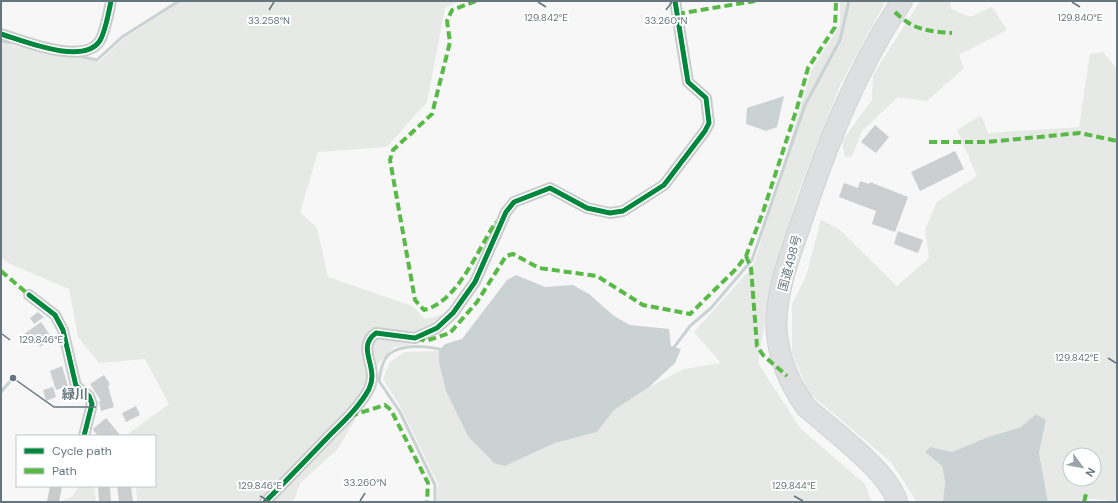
<svg xmlns="http://www.w3.org/2000/svg" width="1118" height="503" font-family="'DM Sans','Noto Sans JP',sans-serif">
	<style>
		.green { fill: #e6e9e5; fill-rule: evenodd }
		.water { fill: #cad2d4 }
		.lines { fill: none; stroke-linecap: round; stroke-linejoin: round }
		.stream { stroke: #cad2d4; stroke-width: 3 }
		.building { fill: #cdcecf }
		.trunk-casing { stroke: #d2d3d4; stroke-width: 22 }
		.minor { stroke: #cacccc; stroke-width: 12 }
		.trunk { stroke: #dedfe0; stroke-width: 20 }
		.quiet { stroke: #58b947; stroke-width: 4; stroke-dasharray: 8 4; stroke-linecap: butt }
		.cycleway-casing { stroke: #fff; stroke-width: 8 }
		.cycleway { stroke: #00873e; stroke-width: 5 }
		.ticks { fill: none; stroke: #66767e; stroke-width: 1.5 }
		.labels { text-anchor: middle; stroke-width: 4; stroke-linejoin: round; paint-order: stroke }
		.street-label { font-size: 12px; fill: #66767e; stroke: #fff }
		.ticks-label { font-size: 10px; text-anchor: middle; fill: #66767e; stroke: #fff; stroke-width: 4; stroke-linejoin: round; paint-order: stroke }
		.leader { fill: none; stroke: #66767e; stroke-width: 1.5 }
		.callout-dot { fill: #66767e; stroke: #fff; stroke-width: 1.5 }
		.callout-label { font-size: 13px; text-anchor: middle; font-weight: bold; fill: #66767e; stroke: #fff; stroke-width: 4; stroke-linejoin: round; paint-order: stroke }
	</style>
	<rect width="100%" height="100%" fill="#f7f7f7"/>
	<g class="green">
		<path d="M182 1H460L445 8 427 102 387 147 318 152 300 212 317 228 328 277 412 306 425 319 442 315 419 343 394 347 378 364 375 386 337 450 300 483 295 498 291 502H137L136 486H155V436H125L169 404 145 359 99 363 78 337 69 289 8 263 1 258V43L99 62 123 39Z"/>
		<path d="M840 1H886L840 85 797 196 770 292 758 363 800 428 865 484 872 502H437L438 484 401 408 383 379 390 362 405 352 439 351V362L505 466 555 443 597 432 614 410 649 387 684 369 721 363 694 332 747 273 755 261 811 71 840 25Z"/>
		<path d="M920 1H950L951 9 970 17 992 7 1007 30 959 55 964 68 927 101 898 97 862 131 852 156 845 157 842 141 872 100 873 75Z"/>
		<path d="M1103 52 1117 69V501L1081 498 1080 502H1048L1039 453 1046 420 1036 414 1021 427 988 437 952 452 926 453 942 466 945 482 943 502H917L891 462 809 393 792 353V304L806 276 821 220 839 229 897 286 929 258 925 230 937 202 977 176 957 130 981 115 988 133 1079 127 1090 54ZM1070 455H1094V479H1070Z"/>
		<path d="M79 486H94L96 502H61L73 496Z"/>
	</g>
	<g class="water">
		<path d="M784 96 777 127 766 131 746 124 747 108Z"/>
		<path d="M516 275 545 287 573 285 589 294 614 316 630 325 669 329 671 346 681 349 675 363 649 387 614 410 597 432 555 443 505 466 494 463 468 436 446 391 439 362V351L445 344 462 339 507 280Z"/>
		<path d="M1036 414 1046 420 1039 453 1048 502H943L945 482 942 466 925 452 930 447 952 452 988 437 1021 427Z"/>
	</g>
	<g class="lines">
		<g class="stream">
			<path d="M1 41 12 43"/>
			<path d="M78 56 97 60 122 37 179 1"/>
			<path d="M672 350 690 326 711 308 752 260 805 105 840 40 849 1"/>
			<path d="M1 392 13 378"/>
			<path d="M435 502V485L400 412 379 381C380 373 382 361 388 355 401 343 427 346 443 350"/>
		</g>
	</g>
	<g class="building">
		<path d="M875 125 889 137 876 153 861 142Z"/>
		<path d="M955 151 964 169 920 191 911 172Z"/>
		<path d="M860 181 869 184 870 182 908 197 895 232 872 224 876 211 839 197 844 183 858 188Z"/>
		<path d="M898 231 923 240 918 253 894 244Z"/>
		<path d="M38 312 44 317 34 324 30 318Z"/>
		<path d="M41 322 52 338 40 347 37 342 32 345 24 334Z"/>
		<path d="M62 366 68 386 56 390 50 371Z"/>
		<path d="M104 375 110 384 108 386 114 407 101 411 99 401H101L90 384Z"/>
		<path d="M53 387 56 397 46 401 43 390Z"/>
		<path d="M136 406 140 415 126 422 122 413Z"/>
		<path d="M106 418 121 436H98L93 430 94 428Z"/>
		<path d="M117 486H131L133 502H119Z"/>
	</g>
	<g class="lines">
		<g class="trunk-casing">
			<path id="trunk" d="M897 502C890 472 830 429 806 407 791 386 780 362 777 335 773 303 788 260 799 229 826 147 854 73 902 1"/>
		</g>
		<g class="minor">
			<path d="M1 34C24 41 82 65 99 42 105 34 109 11 111 1"/>
			<path d="M29 295 55 315 63 330 76 386 89 396 92 404 84 436"/>
			<path d="M104 486 105 502"/>
			<path d="M53 502 56 486"/>
			<path d="M265 502C287 480 308 458 329 436 343 422 360 406 369 389 380 367 355 348 376 333L415 338 437 328 453 313 475 282 506 212 514 202 550 188 587 208 610 213 623 211 664 185 705 131 709 123 706 98 688 82 675 1"/>
		</g>
		<use href="#trunk" class="trunk"/>
		<g class="quiet">
			<path d="M476 1 452 10 447 21 450 42 432 114 393 150 390 160 415 300 424 310C459 301 477 250 496 222"/>
			<path d="M895 12C913 30 927 31 952 33"/>
			<path d="M677 14 755 1"/>
			<path d="M929 142H987L1080 133 1117 141"/>
			<path d="M746 256 751 268 757 346 763 355 787 376"/>
			<path d="M1 271 29 295"/>
			<path d="M417 338 426 341 450 333 477 302 506 256 513 254 539 268 597 276 643 305 690 314 736 269 746 256 763 212 797 108 808 68 835 27 836 2 834 1"/>
			<path d="M350 416 385 405 391 410 428 483 427 502"/>
			<path d="M1084 502 1086 494"/>
		</g>
		<g class="cycleway-casing">
			<g id="cycleway">
				<path d="M1 34C24 41 82 65 99 42 105 34 109 11 111 1"/>
				<path d="M29 295 55 315 63 330 76 386 89 396 92 404 84 436"/>
				<path d="M265 502C287 480 308 458 329 436 343 422 360 406 369 389 380 367 355 348 376 333L415 338 437 328 453 313 475 282 506 212 514 202 550 188 587 208 610 213 623 211 664 185 705 131 709 123 706 98 688 82 675 1"/>
			</g>
		</g>
		<use href="#cycleway" class="cycleway"/>
	</g>
	<path class="ticks" d="M538 2 546 7M1072 2 1080 7M269 10 274 2M666 10 672 2M2 334 10 340M1108 358 1116 363M260 496 269 501M794 496 803 501M360 501 365 493"/>
	<g class="labels">
		<g class="street-label">
			<text transform="translate(790 263) rotate(-75)" y="4">国道498号</text>
		</g>
	</g>
	<g class="ticks-label">
		<text x="546" y="21">129.842°E</text>
		<text x="1080" y="21">129.840°E</text>
		<text x="269" y="24">33.258°N</text>
		<text x="666" y="24">33.260°N</text>
		<text x="41" y="343">129.846°E</text>
		<text x="1077" y="361">129.842°E</text>
		<text x="365" y="486">33.260°N</text>
		<text x="260" y="489">129.846°E</text>
		<text x="794" y="489">129.844°E</text>
	</g>
	<path class="leader" d="M13 378L54 407H96"/>
	<circle class="callout-dot" cx="13" cy="378" r="4"/>
	<g class="callout-label">
		<text x="75" y="399">緑川</text>
	</g>
	<rect width="1118" height="503" fill="none" stroke="#66767e" stroke-width="4"/>
	<rect x="16" y="435" width="140" height="52" fill="#ffffff" stroke="#c2c8cb"/>
	<rect x="24" y="448" width="20" height="6" fill="#00873e" stroke="#c2c8cb"/>
	<text x="52" y="455" font-size="12" fill="#66767e">Cycle path</text>
	<rect x="24" y="468" width="20" height="6" fill="#58b947" stroke="#c2c8cb"/>
	<text x="52" y="475" font-size="12" fill="#66767e">Path</text>
	<g transform="translate(1082 467) rotate(122)"><circle r="19" fill="#ffffff" stroke="#c2c8cb"/>
	<path d="M0-3L7 15L0 10L-7 15Z" fill="#99a3a8"/>
	<text y="-6" font-size="11" font-weight="bold" text-anchor="middle" fill="#66767e">N</text>
	</g>
</svg>
